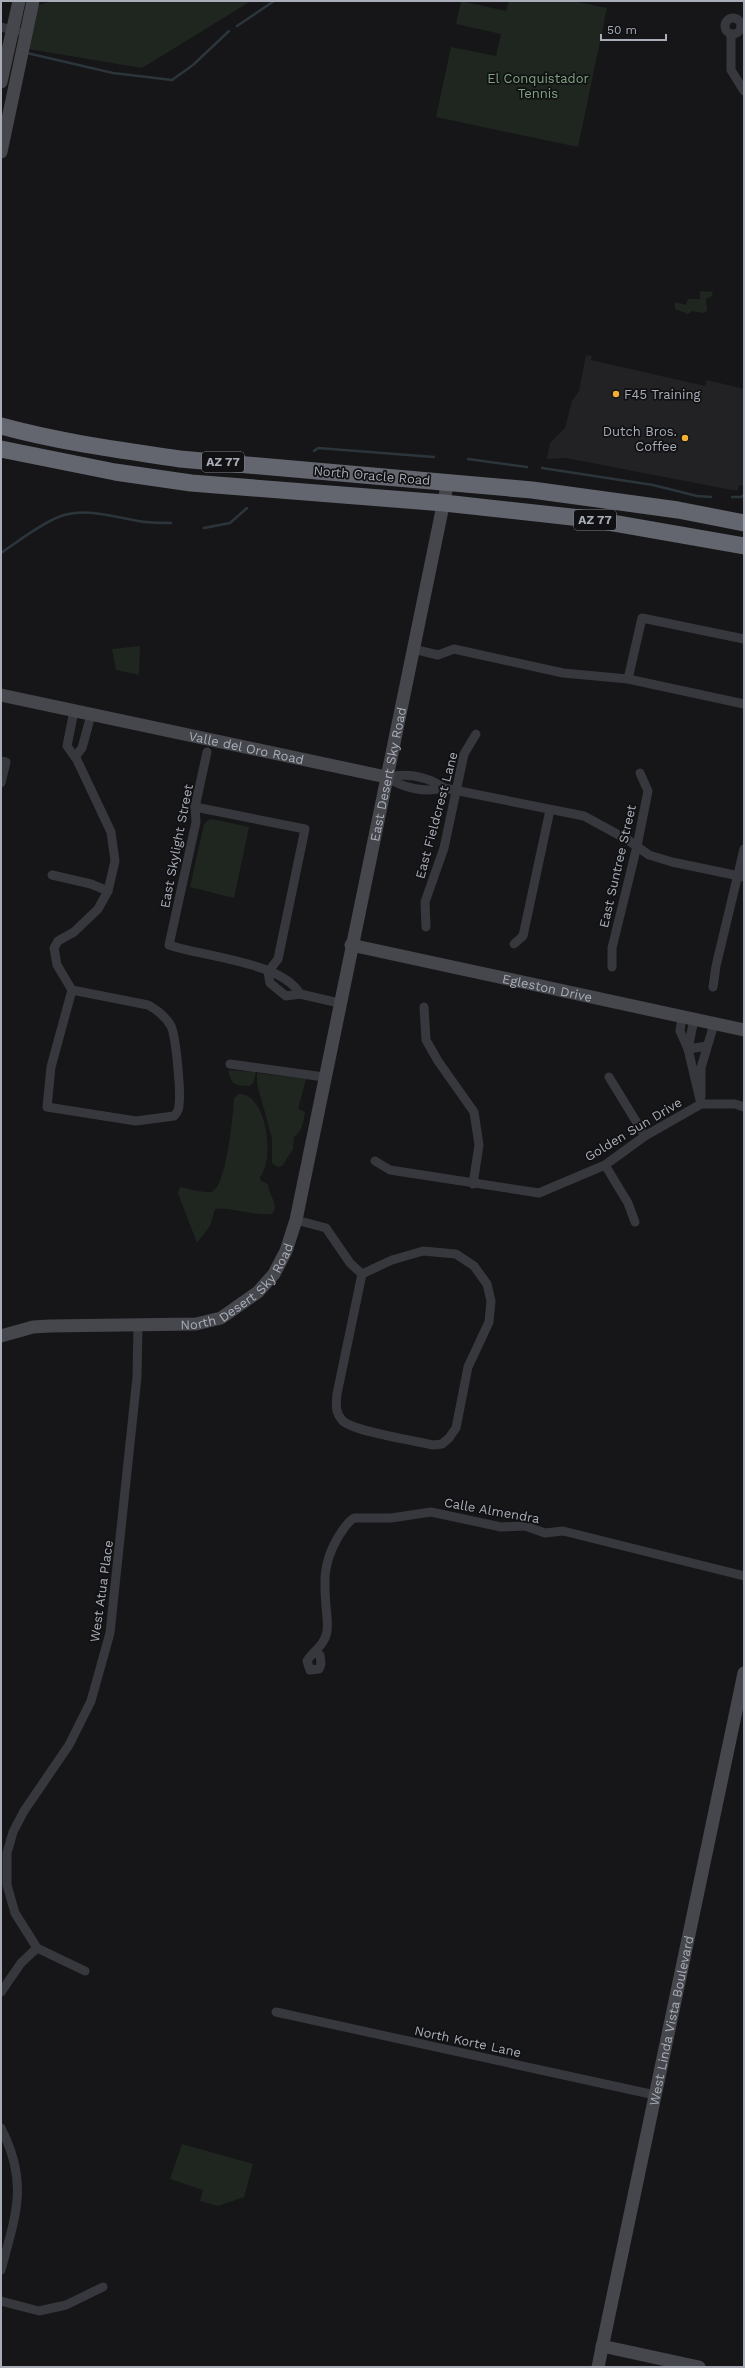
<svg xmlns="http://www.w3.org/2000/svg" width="745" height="2368" font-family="'Work Sans',sans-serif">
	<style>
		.built { fill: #222225 }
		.green { fill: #1e261f }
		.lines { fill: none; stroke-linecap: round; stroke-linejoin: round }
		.stream { stroke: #2c353c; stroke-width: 2.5 }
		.street { stroke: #37383d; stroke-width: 9 }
		.secondary { stroke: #45474d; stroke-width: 13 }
		.highway { stroke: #63666e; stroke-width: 17 }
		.poi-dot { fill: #f2b134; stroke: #111113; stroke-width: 1.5 }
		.labels { text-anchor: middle; stroke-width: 3.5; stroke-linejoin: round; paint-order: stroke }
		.shield { fill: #111113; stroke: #7b7e86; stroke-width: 1 }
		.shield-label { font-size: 12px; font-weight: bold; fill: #a8adb8 }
		.park-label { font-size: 13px; fill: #7fa381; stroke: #111113 }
		.poi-label { font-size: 13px; fill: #a8adb8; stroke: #111113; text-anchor: start }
		.street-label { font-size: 13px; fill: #a8adb8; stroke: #111113 }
	</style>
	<rect width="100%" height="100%" fill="#161618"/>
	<path class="built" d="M586 355 592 356 591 360 705 386 707 380 744 389V486L739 485 738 490H732L566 458 547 459 550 443 565 428 572 401 579 391Z"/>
	<g class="green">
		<path d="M54 1H251L142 68 28 49 38 5Z"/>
		<path d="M461 1 506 11 509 1H572L607 8 578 147 436 117 451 47 496 56 501 34 456 24Z"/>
		<path d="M700 291 713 292 712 296 706 299 707 310 704 313 692 311 688 314 675 309V302L686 305 688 299H700Z"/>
		<path d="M140 646 139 675 116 670 112 649Z"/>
		<path d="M213 819 249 827 234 898 190 887 204 824 208 820Z"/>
		<path d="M228 1070 256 1072 253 1083 249 1086C233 1085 232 1085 228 1070Z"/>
		<path d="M257 1073 306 1079 298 1109 305 1112C304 1120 302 1132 294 1137L293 1149 282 1166 277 1167 272 1163V1138L257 1084Z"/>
		<path d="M239 1094C267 1093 275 1160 260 1177L261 1181 268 1184C268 1194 280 1205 272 1214 254 1216 226 1206 215 1209L210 1226 197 1243 178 1193 180 1187C189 1189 203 1193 211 1192 227 1188 233 1113 234 1098Z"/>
		<path d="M182 2144 253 2164 244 2197 218 2206 200 2201 203 2190 170 2179Z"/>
	</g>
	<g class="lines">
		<g class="stream">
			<path d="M237 26 274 1"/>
			<path d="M27 53 113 73 172 80 193 65 229 31"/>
			<path d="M314 451 318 448 434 457"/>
			<path d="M468 459 527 467"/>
			<path d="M542 468 653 485 697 496 711 497"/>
			<path d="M732 497H741L744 495"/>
			<path d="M204 528 230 523 247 508"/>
			<path d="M1 553C17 542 46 520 64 515 87 508 115 517 138 521 148 523 160 523 171 523"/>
		</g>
		<g class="street">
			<circle cx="733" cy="26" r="8"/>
			<path d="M1 27 17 31"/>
			<path d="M731 34V70L744 91"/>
			<path d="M413 649 438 655 454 649 563 673 628 679 744 704"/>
			<path d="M628 679 642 618 744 639"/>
			<path d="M207 752 195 807 196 822 169 945C204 957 282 962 300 994"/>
			<path d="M75 757 82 748 91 715"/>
			<path d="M1 761 6 762 1 783"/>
			<path d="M386 777C406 773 427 776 444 788L584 816 628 840 649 855 672 862 744 877"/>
			<path d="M386 777C403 788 425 793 444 788"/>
			<path d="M195 807 305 829 278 959 268 972"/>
			<path d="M52 875 91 884 108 891"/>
			<path d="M426 927 425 902 444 848 464 754 476 734"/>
			<path d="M514 944 523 936 550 810"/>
			<path d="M612 967V948L637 846 648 791 640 773"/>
			<path d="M268 972 270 983 286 996 300 994 339 1003"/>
			<path d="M713 987 716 966 744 849"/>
			<path d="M72 990 148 1005C158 1010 165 1016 171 1026 176 1037 181 1092 179 1105 179 1110 177 1113 174 1116L136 1121 47 1107 51 1067Z"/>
			<path d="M72 990 57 965 54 948 58 941 74 932 98 909 108 891 115 861 111 832 77 760 67 746 74 711"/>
			<path d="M424 1007 426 1040 438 1061 474 1112 479 1145 473 1184"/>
			<path d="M682 1017 680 1031 688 1049"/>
			<path d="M694 1019 688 1049 701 1104"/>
			<path d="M688 1049 707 1046"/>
			<path d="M230 1064 324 1077"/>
			<path d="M609 1077 645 1136"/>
			<path d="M701 1097V1068L714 1024"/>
			<path d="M375 1161 390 1170 539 1193 605 1165 645 1136 701 1104H735L744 1107"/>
			<path d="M605 1165 628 1203 635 1222"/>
			<path d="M296 1220 326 1228 350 1263 362 1274"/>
			<path d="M423 1251 456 1254 474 1266 487 1284 491 1301 489 1322 468 1367 456 1428 449 1438 442 1444 433 1445C417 1441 350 1431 342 1420 335 1412 336 1405 337 1394L362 1274 392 1260Z"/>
			<path d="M316 1653 320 1655 321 1664 319 1669 310 1670 307 1661C313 1651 324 1646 327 1632 328 1624 327 1615 326 1607 324 1580 323 1564 337 1539 342 1531 346 1523 354 1518H391L431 1512 501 1527 525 1526 545 1533 563 1531 744 1576"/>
			<path d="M85 1971 37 1948 15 1913 7 1885V1853L13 1832 24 1811 69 1745 91 1701 110 1633 137 1377 138 1326"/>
			<path d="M1 1992 21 1963 37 1948"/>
			<path d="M276 2012 655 2095"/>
			<path d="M1 2128C29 2183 16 2214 1 2270"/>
			<path d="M1 2301 39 2311 66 2305 103 2287"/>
		</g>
		<g class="secondary">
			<path d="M1 82 19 1"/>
			<path d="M1 152 33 1"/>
			<path id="s1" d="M1 695 386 777"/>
			<path id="s2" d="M351 945 744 1030"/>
			<path id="s3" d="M1 1336 33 1327 50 1326 196 1324 221 1318 258 1292 274 1274 286 1251 296 1220 448 481"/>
			<path d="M602 2346 699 2367"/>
			<path id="s4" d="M598 2367 744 1673"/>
		</g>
		<g class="highway">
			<path d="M1 426C59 442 120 450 180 459L532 490 678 510 744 523"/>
			<path d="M1 449 115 472 191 483 444 503 590 519 744 546"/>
		</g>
	</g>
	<g class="poi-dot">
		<circle cx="616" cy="394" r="4"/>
		<circle cx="685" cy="438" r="4"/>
	</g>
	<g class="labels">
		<g class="shield">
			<rect x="202" y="452" width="42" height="20" rx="3"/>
			<rect x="574" y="510" width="42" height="20" rx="3"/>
		</g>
		<g class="shield-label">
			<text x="223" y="466">AZ 77</text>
			<text x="595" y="524">AZ 77</text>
		</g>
		<g class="park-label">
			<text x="538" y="83">El Conquistador<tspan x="538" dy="15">Tennis</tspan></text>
		</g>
		<g class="poi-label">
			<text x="624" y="399">F45 Training</text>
			<text x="677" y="436" text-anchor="end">Dutch Bros.<tspan x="677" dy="15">Coffee</tspan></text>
		</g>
		<g class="street-label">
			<text transform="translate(372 475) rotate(5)" y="5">North Oracle Road</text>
			<text dy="5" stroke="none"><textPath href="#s1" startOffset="251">Valle del Oro Road</textPath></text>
			<text dy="5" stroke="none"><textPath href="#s3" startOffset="805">East Desert Sky Road</textPath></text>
			<text transform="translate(436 815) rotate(-75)" y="5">East Fieldcrest Lane</text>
			<text transform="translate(176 846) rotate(-79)" y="5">East Skylight Street</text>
			<text transform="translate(617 866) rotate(-77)" y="5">East Suntree Street</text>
			<text dy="5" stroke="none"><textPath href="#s2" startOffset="201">Egleston Drive</textPath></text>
			<text transform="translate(633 1129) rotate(-31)" y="5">Golden Sun Drive</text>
			<text dy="5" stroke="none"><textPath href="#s3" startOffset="253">North Desert Sky Road</textPath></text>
			<text transform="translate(492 1510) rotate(10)" y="5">Calle Almendra</text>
			<text transform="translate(101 1591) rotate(-82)" y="5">West Atua Place</text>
			<text dy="5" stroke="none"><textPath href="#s4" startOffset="354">West Linda Vista Boulevard</textPath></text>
			<text transform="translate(468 2041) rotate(12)" y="5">North Korte Lane</text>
		</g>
	</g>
	<rect width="745" height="2368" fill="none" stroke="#a8adb8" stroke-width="4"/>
	<path d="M601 34v6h65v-6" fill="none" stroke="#a8adb8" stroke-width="2"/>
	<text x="607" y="34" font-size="12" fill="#a8adb8" stroke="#111113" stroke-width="3" paint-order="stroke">50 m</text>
</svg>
